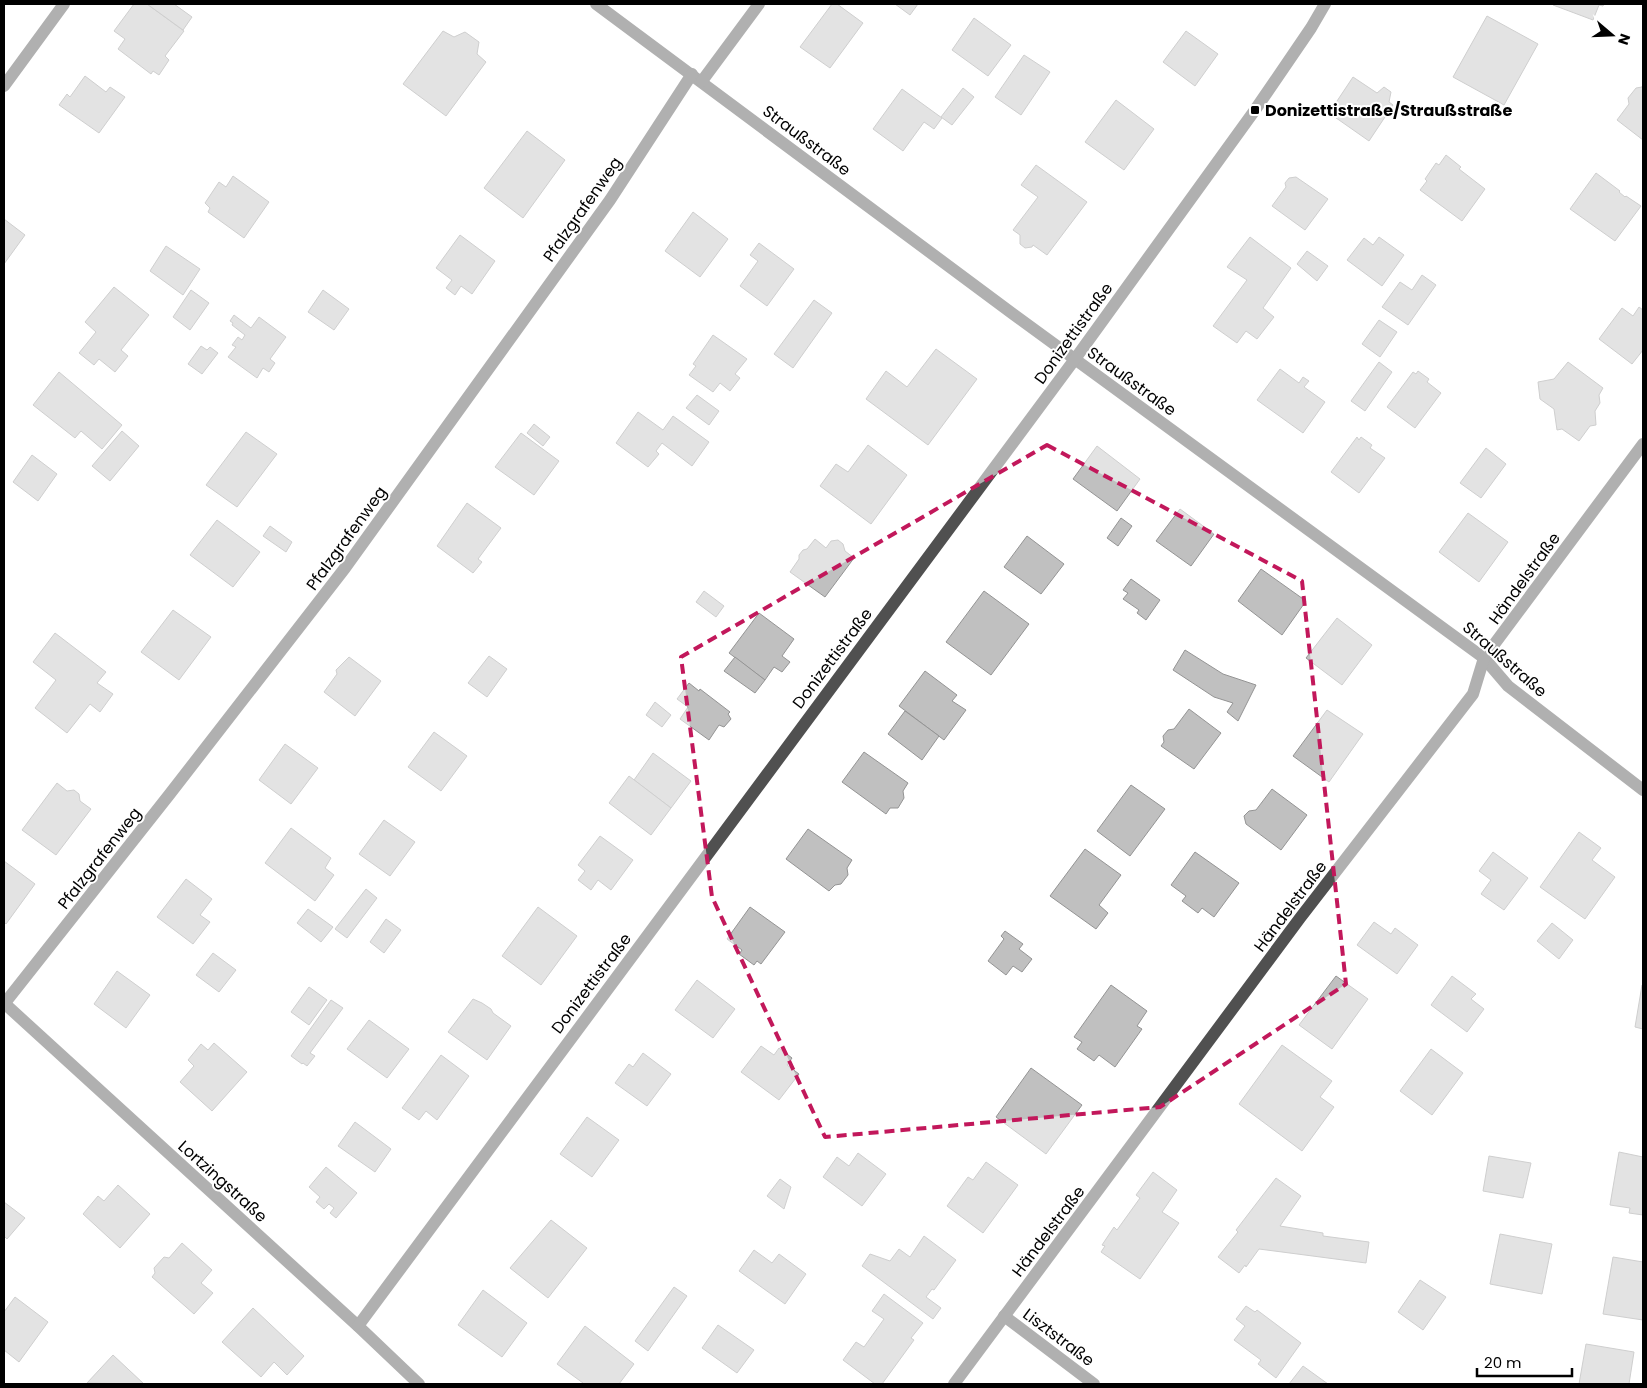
<svg xmlns="http://www.w3.org/2000/svg" width="1647" height="1388" font-family="Poppins,sans-serif">
	<style>
		.building { fill: #c0c0c0; stroke: #949494 }
		.lines { fill: none; stroke-linecap: round; stroke-linejoin: round }
		.minor { stroke: #505050; stroke-width: 12 }
		.marked { fill: none; stroke: #c2185b; stroke-width: 4; stroke-dasharray: 10 6; stroke-linejoin: round }
		.poi-dot { fill: #000; stroke: #fff; stroke-width: 2 }
		.labels { text-anchor: middle; stroke-width: 4; stroke-linejoin: round; paint-order: stroke }
		.poi-label { font-size: 16px; font-weight: bold; fill: #000; stroke: #fff; text-anchor: start }
		.street-label { font-size: 16px; fill: #000; stroke: #fff }
	</style>
	<rect width="100%" height="100%" fill="#fff"/>
	<g class="building">
		<path d="M134 4H147L184 31 165 56 169 60 159 75 153 71 151 74 118 49 125 39 114 31Z"/>
		<path d="M147 4H174L192 17 183 30Z"/>
		<path d="M832 4H837L863 23 830 68 800 47Z"/>
		<path d="M895 4H918L910 15Z"/>
		<path d="M1553 4H1604L1603 6 1599 5 1593 20 1553 5Z"/>
		<path d="M1487 16 1538 44 1504 105 1453 77Z"/>
		<path d="M974 18 1011 45 988 76 952 50Z"/>
		<path d="M443 31 454 37 465 32 479 42 477 54 486 62 446 116 403 84Z"/>
		<path d="M1186 31 1218 54 1195 86 1163 62Z"/>
		<path d="M1024 55 1050 72 1021 115 995 97Z"/>
		<path d="M85 76 106 92 110 87 125 97 99 133 59 105 67 94 70 97Z"/>
		<path d="M1353 77 1377 93 1384 87 1391 92 1389 102 1393 105 1369 141 1329 113Z"/>
		<path d="M1643 85V140L1617 120 1629 104 1628 98 1636 88 1642 87Z"/>
		<path d="M963 88 974 97 952 125 941 117Z"/>
		<path d="M902 89 942 118 934 129 924 122 903 151 873 129Z"/>
		<path d="M1116 100 1154 129 1124 170 1085 142Z"/>
		<path d="M527 131 565 160 523 218 484 188Z"/>
		<path d="M1446 155 1461 167 1459 169 1485 189 1462 221 1420 190 1427 181 1425 179 1436 163 1439 165Z"/>
		<path d="M1036 165 1087 202 1047 255 1033 245 1032 247 1025 248 1020 244V235L1013 230 1038 197 1021 185Z"/>
		<path d="M1596 173 1620 191 1619 192 1625 197 1626 196 1641 206 1615 241 1570 209Z"/>
		<path d="M233 176 269 202 244 238 208 212 210 208 205 203 219 182 226 187Z"/>
		<path d="M1296 177 1328 199 1305 230 1272 206 1286 187 1285 183 1289 178Z"/>
		<path d="M693 212 728 239 700 277 665 251Z"/>
		<path d="M4 219 25 235 4 264Z"/>
		<path d="M460 235 495 261 472 294 461 286 455 295 446 288 452 280 436 268Z"/>
		<path d="M1250 237 1291 268 1263 308 1274 317 1257 339 1246 331 1237 343 1213 326 1247 280 1227 267Z"/>
		<path d="M1379 237 1404 255 1382 286 1347 260 1364 238 1373 245Z"/>
		<path d="M759 243 794 269 767 306 740 286 758 261 750 255Z"/>
		<path d="M166 246 200 269 183 295 150 271Z"/>
		<path d="M1307 251 1328 266 1317 281 1297 264Z"/>
		<path d="M1422 275 1436 285 1408 325 1382 307 1400 282 1412 290Z"/>
		<path d="M114 287 149 315 121 350 128 356 115 372 99 359 94 365 79 353 96 332 85 322Z"/>
		<path d="M191 290 209 303 190 330 173 317Z"/>
		<path d="M323 290 349 309 334 330 308 312Z"/>
		<path d="M814 300 832 313 793 368 774 354Z"/>
		<path d="M1639 307 1643 310V350L1632 364 1599 339 1622 308 1633 316Z"/>
		<path d="M234 315 251 328 259 317 286 337 270 359 275 363 269 372 263 368 257 378 228 357 236 347 232 345 238 337 242 340 245 335 232 325 233 323 230 321Z"/>
		<path d="M1379 320 1397 332 1380 357 1362 344Z"/>
		<path d="M713 335 747 359 735 374 740 378 730 391 720 383 713 392 689 375 696 366 693 364Z"/>
		<path d="M201 346 207 350 210 347 218 353 202 374 188 364Z"/>
		<path d="M936 349 977 379 928 445 866 399 886 371 907 387Z"/>
		<path d="M1379 362 1392 372 1365 411 1351 401Z"/>
		<path d="M1568 362 1603 388 1599 395 1600 403 1595 411 1596 425 1590 426 1579 441 1562 429 1557 430 1554 409 1540 399 1538 382 1554 379Z"/>
		<path d="M1280 369 1299 383 1303 377 1309 381 1304 387 1325 402 1303 433 1257 400Z"/>
		<path d="M1418 371 1429 379 1427 382 1441 393 1415 428 1387 407 1413 372 1416 374Z"/>
		<path d="M59 372 122 425 102 449 81 431 75 438 33 405Z"/>
		<path d="M697 395 719 411 709 425 686 408Z"/>
		<path d="M638 412 663 430 673 416 709 442 692 466 662 443 656 451 659 454 648 467 616 443Z"/>
		<path d="M534 424 550 437 543 446 527 433Z"/>
		<path d="M122 431 139 446 110 481 92 466Z"/>
		<path d="M246 432 277 454 237 507 206 485Z"/>
		<path d="M521 433 559 461 534 495 495 467Z"/>
		<path d="M1357 437 1359 440 1361 437 1372 445 1370 448 1385 458 1359 493 1331 472Z"/>
		<path d="M868 445 907 475 871 524 820 486 836 464 848 472Z"/>
		<path d="M1097 446 1140 479 1117 511 1073 479Z"/>
		<path d="M1486 448 1506 464 1481 498 1460 483Z"/>
		<path d="M32 455 57 474 38 501 13 482Z"/>
		<path d="M467 503 501 528 478 559 482 562 473 573 437 546Z"/>
		<path d="M1180 509 1214 534 1191 566 1156 541Z"/>
		<path d="M1468 513 1508 542 1479 582 1439 552Z"/>
		<path d="M1121 518 1132 526 1118 546 1107 538Z"/>
		<path d="M217 520 260 552 233 587 190 555Z"/>
		<path d="M270 526 292 542 286 552 263 536Z"/>
		<path d="M1027 536 1064 564 1041 594 1004 567Z"/>
		<path d="M815 539 826 548 831 541 838 540 843 544 845 551 854 558 825 597 790 572 799 559V555L803 550 807 549Z"/>
		<path d="M1261 569 1306 601 1282 635 1238 601Z"/>
		<path d="M1131 579 1160 600 1146 620 1137 613 1139 610 1123 599 1128 593 1123 590Z"/>
		<path d="M704 591 724 606 716 617 696 602Z"/>
		<path d="M984 591 1029 624 991 675 946 642Z"/>
		<path d="M173 610 211 637 179 680 141 652Z"/>
		<path d="M759 613 794 639 782 656 790 662 782 672 774 667 765 680 729 653Z"/>
		<path d="M1337 618 1372 645 1342 685 1306 658Z"/>
		<path d="M55 633 106 672 97 683 113 694 100 712 90 704 67 733 35 708 56 680 33 662Z"/>
		<path d="M1185 650 1223 674 1256 685 1238 721 1227 712 1233 703 1214 697 1173 670Z"/>
		<path d="M489 656 507 669 487 697 468 683Z"/>
		<path d="M349 657 381 681 355 716 324 692 337 674 336 670Z"/>
		<path d="M735 657 765 680 755 693 724 671Z"/>
		<path d="M925 671 957 695 952 701 966 710 944 740 899 706Z"/>
		<path d="M689 683 699 691 700 689 730 712 728 714 731 719 724 727 719 725 709 740 680 719 688 707 677 699Z"/>
		<path d="M655 702 671 715 662 727 646 715Z"/>
		<path d="M1189 709 1221 733 1194 769 1161 746 1164 742 1163 736 1168 730 1174 729Z"/>
		<path d="M1327 710 1363 734 1329 782 1293 756Z"/>
		<path d="M905 711 939 736 922 760 888 734Z"/>
		<path d="M434 732 467 756 441 791 408 767Z"/>
		<path d="M285 744 318 768 291 804 259 780Z"/>
		<path d="M864 752 908 783 903 791 904 798 898 808H890L886 814 842 782Z"/>
		<path d="M653 753 691 781 671 808 634 780Z"/>
		<path d="M629 776 671 808 651 835 609 803Z"/>
		<path d="M57 783 67 791 74 790 79 794 80 801 91 809 56 855 22 830Z"/>
		<path d="M1131 785 1165 809 1130 856 1097 831Z"/>
		<path d="M1272 789 1307 815 1281 850 1246 824 1244 816 1249 811 1256 810Z"/>
		<path d="M384 820 415 842 390 876 359 854Z"/>
		<path d="M291 828 331 858 325 868 334 875 315 901 265 863Z"/>
		<path d="M808 829 852 860 847 868 848 875 841 884 835 885 829 891 786 859Z"/>
		<path d="M1579 832 1601 848 1592 860 1615 877 1585 919 1540 887Z"/>
		<path d="M600 836 633 860 611 890 598 880 591 890 578 880 585 871 578 865Z"/>
		<path d="M1085 849 1121 875 1099 905 1108 913 1096 929 1050 896Z"/>
		<path d="M1195 852 1239 883 1214 917 1202 908 1198 913 1182 901 1186 896 1171 885Z"/>
		<path d="M1493 852 1528 878 1504 910 1481 894 1491 880 1479 871Z"/>
		<path d="M4 861 35 884 6 924 4 922Z"/>
		<path d="M186 879 212 899 200 915 210 922 193 944 157 917Z"/>
		<path d="M366 889 377 898 347 938 335 929Z"/>
		<path d="M538 907 577 936 541 985 502 956Z"/>
		<path d="M750 907 785 932 761 964 757 961 754 965 739 954 742 950 727 939Z"/>
		<path d="M308 909 333 927 321 942 297 923Z"/>
		<path d="M386 919 401 930 384 953 370 942Z"/>
		<path d="M1374 922 1391 934 1395 928 1418 945 1397 974 1357 945Z"/>
		<path d="M1552 923 1573 940 1559 959 1537 941Z"/>
		<path d="M1005 931 1023 944 1019 949 1032 959 1022 972 1013 966 1006 975 988 961 1004 939 1001 936Z"/>
		<path d="M213 953 236 970 219 992 196 975Z"/>
		<path d="M117 971 150 995 126 1028 94 1004Z"/>
		<path d="M1336 976 1368 999 1332 1049 1299 1025Z"/>
		<path d="M1452 976 1476 994 1471 999 1484 1009 1467 1032 1431 1005Z"/>
		<path d="M697 980 735 1009 713 1038 675 1010Z"/>
		<path d="M1111 985 1147 1011 1137 1026 1142 1029 1115 1067 1099 1055 1094 1061 1077 1049 1082 1042 1074 1037Z"/>
		<path d="M1642 985H1643V1029L1635 1027Z"/>
		<path d="M309 987 327 1000 309 1025 291 1012Z"/>
		<path d="M473 999 482 1003 491 1009 493 1013 511 1026 487 1060 448 1032Z"/>
		<path d="M331 1000 343 1008 310 1053 315 1056 307 1066 303 1063 302 1064 291 1056Z"/>
		<path d="M369 1020 409 1049 387 1078 347 1049Z"/>
		<path d="M214 1043 247 1072 212 1111 180 1082 194 1066 188 1060 201 1044 208 1050Z"/>
		<path d="M1282 1045 1332 1081 1320 1097 1334 1107 1302 1151 1239 1104Z"/>
		<path d="M761 1046 774 1055 779 1048 792 1058 787 1065 799 1074 779 1100 741 1072Z"/>
		<path d="M1431 1049 1463 1073 1432 1115 1400 1091Z"/>
		<path d="M643 1053 671 1074 647 1106 615 1083 629 1064 633 1067Z"/>
		<path d="M441 1055 469 1076 437 1120 426 1111 419 1120 402 1108Z"/>
		<path d="M1031 1068 1082 1105 1046 1154 996 1117Z"/>
		<path d="M587 1117 619 1140 592 1177 560 1154Z"/>
		<path d="M355 1122 391 1149 375 1172 338 1146Z"/>
		<path d="M1619 1152 1643 1157V1215L1629 1213 1630 1208 1610 1205Z"/>
		<path d="M858 1153 886 1174 862 1206 823 1177 837 1157 849 1166Z"/>
		<path d="M1489 1156 1531 1163 1523 1198 1483 1191Z"/>
		<path d="M986 1162 1018 1185 983 1233 947 1206 968 1177 973 1180Z"/>
		<path d="M326 1167 357 1193 336 1218 330 1213 334 1208 329 1204 324 1209 316 1202 320 1197 309 1187Z"/>
		<path d="M1153 1172 1177 1190 1162 1212 1179 1223 1140 1279 1101 1252 1105 1246 1102 1245 1114 1227 1117 1230 1140 1198 1136 1195Z"/>
		<path d="M1276 1178 1301 1196 1280 1226 1323 1233V1236L1369 1242 1366 1263 1259 1249 1246 1267 1245 1265 1239 1273 1218 1257 1238 1232 1236 1230Z"/>
		<path d="M780 1179 791 1187 784 1209 767 1196Z"/>
		<path d="M118 1185 150 1214 120 1248 83 1214 98 1196 104 1201Z"/>
		<path d="M4 1202 25 1218 7 1239 4 1236Z"/>
		<path d="M551 1220 587 1248 548 1298 510 1268Z"/>
		<path d="M1500 1234 1552 1244 1542 1294 1490 1284Z"/>
		<path d="M924 1236 956 1260 934 1290 932 1289 926 1297 941 1308 933 1319 862 1266 870 1254 890 1261 899 1249 910 1257Z"/>
		<path d="M182 1243 212 1270 201 1283 213 1293 194 1314 152 1277 155 1273 154 1268 164 1257 169 1258Z"/>
		<path d="M754 1250 772 1263 779 1254 806 1274 785 1304 739 1271Z"/>
		<path d="M1613 1257 1643 1262V1320L1603 1314Z"/>
		<path d="M1420 1280 1446 1297 1423 1330 1398 1312Z"/>
		<path d="M674 1287 687 1296 648 1351 635 1341Z"/>
		<path d="M483 1290 527 1323 502 1357 458 1325Z"/>
		<path d="M884 1294 923 1323 911 1338 914 1340 882 1384H875L843 1360 856 1342 864 1347 884 1319 872 1311Z"/>
		<path d="M15 1297 48 1322 19 1362 4 1350V1312Z"/>
		<path d="M1246 1306 1255 1312 1257 1310 1301 1343 1276 1378 1258 1364 1261 1360 1234 1340 1245 1326 1236 1319Z"/>
		<path d="M253 1308 304 1356 287 1375 274 1362 261 1377 222 1342Z"/>
		<path d="M718 1325 754 1350 737 1373 702 1348Z"/>
		<path d="M585 1326 634 1364 619 1384H582L583 1383 557 1364Z"/>
		<path d="M1586 1344 1634 1352 1629 1384H1579Z"/>
		<path d="M113 1355 144 1384H143L87 1383Z"/>
		<path d="M1303 1366 1328 1384H1289Z"/>
	</g>
	<g class="lines">
		<g class="minor">
			<path d="M596 4 1013 314 1484 658 1508 686 1643 790"/>
			<path d="M702 81 759 4"/>
			<path d="M4 86 64 4"/>
			<path d="M4 1003 358 1326 419 1384"/>
			<path d="M4 1004 169 795 345 568 610 200 692 74"/>
			<path d="M1004 1316 1094 1384"/>
			<path d="M358 1326 1075 359 1255 110 1311 28 1325 4"/>
			<path d="M954 1384 1300 918 1473 694 1484 658 1643 444"/>
		</g>
	</g>
	<path d="M0 0H1647V1388H0ZM1047 445 1302 581 1346 984 1160 1107 825 1137 712 897 681 657Z" fill="#fff" fill-opacity=".55" fill-rule="evenodd"/>
	<path class="marked" d="M1047 445 1302 581 1346 984 1160 1107 825 1137 712 897 681 657Z"/>
	<rect class="poi-dot" x="1250" y="105" width="10" height="10" rx="2.5"/>
	<g class="labels">
		<g class="poi-label">
			<text x="1265" y="116">Donizettistraße/Straußstraße</text>
		</g>
		<g class="street-label">
			<text transform="translate(807 140) rotate(37)" y="6">Straußstraße</text>
			<text transform="translate(582 209) rotate(-55)" y="6">Pfalzgrafenweg</text>
			<text transform="translate(1073 333) rotate(-54)" y="6">Donizettistraße</text>
			<text transform="translate(1132 381) rotate(36)" y="6">Straußstraße</text>
			<text transform="translate(346 538) rotate(-54)" y="6">Pfalzgrafenweg</text>
			<text transform="translate(1524 578) rotate(-54)" y="6">Händelstraße</text>
			<text transform="translate(832 658) rotate(-53)" y="6">Donizettistraße</text>
			<text transform="translate(1505 659) rotate(41)" y="6">Straußstraße</text>
			<text transform="translate(99 858) rotate(-52)" y="6">Pfalzgrafenweg</text>
			<text transform="translate(1290 906) rotate(-53)" y="6">Händelstraße</text>
			<text transform="translate(591 983) rotate(-53)" y="6">Donizettistraße</text>
			<text transform="translate(223 1181) rotate(42)" y="6">Lortzingstraße</text>
			<text transform="translate(1048 1231) rotate(-53)" y="6">Händelstraße</text>
			<text transform="translate(1059 1337) rotate(37)" y="6">Lisztstraße</text>
		</g>
	</g>
	<rect width="1647" height="1388" fill="none" stroke="#000000" stroke-width="10"/>
	<g transform="translate(1612 35) rotate(109)" stroke="#ffffff" stroke-width="4" paint-order="stroke">
	<path d="M0-4L9 19L0 12L-9 19Z" fill="#000000"/>
	<text y="-8" font-size="14" font-weight="bold" text-anchor="middle" fill="#000000">N</text>
	</g>
	<path d="M1477 1368v8h95v-8" fill="none" stroke="#000000" stroke-width="2.5"/>
	<text x="1484" y="1368" font-size="15" fill="#000000" stroke="#ffffff" stroke-width="4" paint-order="stroke">20 m</text>
</svg>
